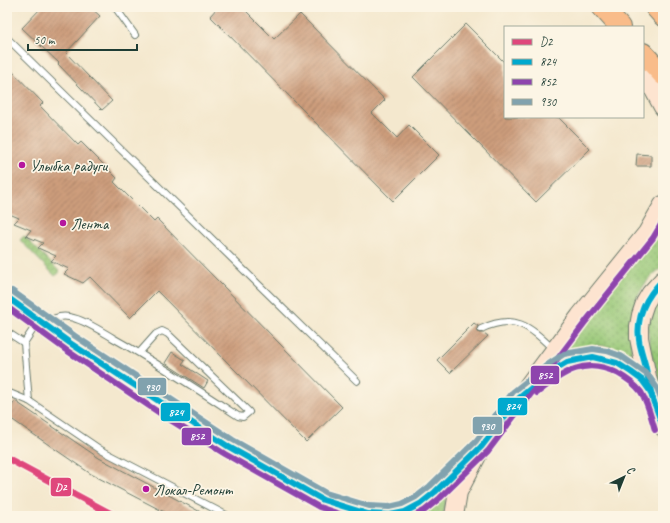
<svg xmlns="http://www.w3.org/2000/svg" width="670" height="523" font-family="Caveat,sans-serif">
	<style>
		.grass { fill: url(#grass-dots); stroke: #5c8256 }
		.building { fill: url(#building-hatch) }
		.lines { fill: none; stroke-linecap: round; stroke-linejoin: round }
		.service-casing { stroke: #6a796a; stroke-width: 8 }
		.tertiary-casing { stroke: #6a796a; stroke-width: 18 }
		.secondary-casing { stroke: #6a796a; stroke-width: 20 }
		.primary-casing { stroke: #6a796a; stroke-width: 22 }
		.service { stroke: #fff; stroke-width: 6 }
		.tertiary { stroke: #fff; stroke-width: 16 }
		.secondary { stroke: #fde4d0; stroke-width: 18 }
		.primary { stroke: #f9bc8a; stroke-width: 20 }
		.bus-1-casing { stroke: #fcf5e5; stroke-width: 9 }
		.bus-2-casing { stroke: #fcf5e5; stroke-width: 9 }
		.bus-3-casing { stroke: #fcf5e5; stroke-width: 9 }
		.bus-1 { stroke: #00a9ce; stroke-width: 6 }
		.bus-2 { stroke: #8e44ad; stroke-width: 6 }
		.bus-3 { stroke: #81a2ae; stroke-width: 6 }
		.rail-1-casing { stroke: #fcf5e5; stroke-width: 10 }
		.rail-1 { stroke: #df477c; stroke-width: 7 }
		.poi-dot { fill: #b5179e; stroke: #fcf5e5; stroke-width: 1.5 }
		.labels { text-anchor: middle; stroke-width: 3.5; stroke-linejoin: round; paint-order: stroke }
		.poi-label { font-size: 16px; fill: #1f3d34; stroke: #fcf5e5; text-anchor: start }
		.line-badge { stroke: #fcf5e5; stroke-width: 1.5 }
		.badge-label { font-size: 11px; text-anchor: middle; font-weight: bold; fill: #fff }
	</style>
	<defs>
		<pattern id="grass-dots" width="8" height="8" patternUnits="userSpaceOnUse"><rect width="8" height="8" fill="#98c877"/><path d="M2 2h.1M6 6h.1" fill="none" stroke="#7ba462" stroke-width="1.8" stroke-linecap="round"/></pattern>
		<pattern id="building-hatch" width="6" height="6" patternUnits="userSpaceOnUse"><rect width="6" height="6" fill="#cd9d7c"/><path d="M-1 1l2-2M0 6l6-6M5 7l2-2" fill="none" stroke="#a68166"/></pattern>
	</defs>
	<rect width="100%" height="100%" fill="#fcf5e5"/>
	<filter id="ink" filterUnits="userSpaceOnUse"><feTurbulence type="fractalNoise" baseFrequency=".025" numOctaves="2"/><feDisplacementMap in="SourceGraphic" scale="8" xChannelSelector="R" yChannelSelector="G"/><feConvolveMatrix kernelMatrix="1 2 1 2 8 2 1 2 1" color-interpolation-filters="sRGB"/></filter>
	<filter id="wash" filterUnits="userSpaceOnUse"><feTurbulence type="fractalNoise" baseFrequency=".012" numOctaves="4" result="noise"/><feDisplacementMap in="SourceGraphic" scale="16" xChannelSelector="R" yChannelSelector="G"/><feGaussianBlur stdDeviation="0.9" result="paint"/><feColorMatrix in="noise" values="0 0 0 0 0 0 0 0 0 0 0 0 0 0 0 0 0 1.4 0 .05"/><feComposite in="paint" operator="in"/></filter>
	<g filter="url(#wash)">
		<rect width="100%" height="100%" fill="#f4e8ce"/>
		<g class="grass">
			<path d="M663 219V267C633 286 628 321 632 352L628 354C603 341 586 344 561 355Z"/>
			<path d="M24 236 60 272 55 276 20 240Z"/>
			<path d="M663 293V388C651 355 637 323 663 293Z"/>
			<path d="M441 497H443L446 500 443 516H419L434 505Z"/>
		</g>
		<g id="blocks">
			<g class="building">
				<path d="M42 7H90L100 16 66 53 112 101 102 110 58 64 59 63 22 28Z"/>
				<path d="M218 7H242L274 39 300 14 385 100 372 113 397 138 409 125 439 155 393 201 210 16Z"/>
				<path d="M466 24 505 63V117H558L590 149 536 202 413 77Z"/>
				<path d="M7 66 43 103 40 106 78 145 81 142 117 178 114 182 154 222 157 219 342 407 306 442 157 291 130 318 90 277 83 283 64 274 69 269 51 261 56 256 38 248 43 243 26 236 31 230 14 223 19 218 7 213Z"/>
				<path d="M637 154 651 155V166H636Z"/>
				<path d="M474 323 478 326 477 329 478 332 481 333H484L488 336 450 373 437 360Z"/>
				<path d="M172 352 185 360 182 364 208 381 204 388 165 363Z"/>
				<path d="M15 401 99 458 208 516H172L91 474 7 416V413Z"/>
			</g>
		</g>
	</g>
	<g filter="url(#ink)">
		<use href="#blocks" fill-opacity="0" stroke="#6a796a" stroke-width="1"/>
		<g class="lines">
			<g class="service-casing">
				<g id="service">
					<path d="M115 7 135 35"/>
					<path d="M7 38 357 381"/>
					<path d="M43 324C51 319 60 315 69 317 83 319 101 331 113 338 156 362 197 389 238 416L243 417 249 412 168 334 162 331 156 334 140 352"/>
					<path d="M481 329C515 313 529 326 553 349"/>
					<path d="M7 332 24 343 38 322"/>
					<path d="M24 343 29 401"/>
					<path d="M7 392 29 401 101 450 228 516"/>
				</g>
			</g>
			<g class="tertiary-casing">
				<path id="tertiary" d="M7 297C51 333 100 363 147 394 187 421 228 447 270 471 287 480 305 491 323 500 343 508 369 517 391 515 425 512 453 474 476 451"/>
			</g>
			<g class="secondary-casing">
				<g id="secondary">
					<path d="M643 70 663 107"/>
					<path d="M663 280 651 293 645 303 641 315 639 326V338L650 391 663 427"/>
					<path d="M537 384C546 376 556 368 567 362 598 348 631 366 650 391"/>
					<path d="M454 516 458 492 482 446 519 398 580 316 647 233 663 205"/>
				</g>
			</g>
			<g class="primary-casing">
				<g id="primary">
					<path d="M602 7 620 27"/>
					<path d="M655 7 663 16"/>
					<path d="M643 53 663 75"/>
				</g>
			</g>
			<use href="#service" class="service"/>
			<use href="#tertiary" class="tertiary"/>
			<use href="#secondary" class="secondary"/>
			<use href="#primary" class="primary"/>
			<g class="bus-1-casing">
				<g id="bus-1">
					<path d="M7 297 70 343 229 447 323 500 368 514 390 515 405 512 420 504 435 492 482 446 519 398 552 371 567 362 593 357 617 363 631 372 642 380 650 391 663 427"/>
					<path d="M654 403C650 390 648 377 645 364 643 356 640 348 639 340 636 317 646 296 663 280"/>
				</g>
			</g>
			<g class="bus-2-casing">
				<g id="bus-2">
					<path d="M7 307 66 350 167 418 225 454 319 507 346 516"/>
					<path d="M537 393C563 373 584 356 617 373 626 378 635 384 641 392 648 403 651 417 655 430"/>
					<path d="M414 516 424 511 440 498 488 451 586 321 653 238 663 221"/>
				</g>
			</g>
			<g class="bus-3-casing">
				<path id="bus-3" d="M12 291 75 336 233 440 326 493 369 506 389 507 402 504 416 497 430 486 476 441 513 392 547 365 564 354 593 349 607 351 621 356 648 375 657 388 663 403"/>
			</g>
			<use href="#bus-1" class="bus-1"/>
			<use href="#bus-2" class="bus-2"/>
			<use href="#bus-3" class="bus-3"/>
			<g class="rail-1-casing">
				<path id="rail-1" d="M7 458 115 516"/>
			</g>
			<use href="#rail-1" class="rail-1"/>
		</g>
	</g>
	<g class="poi-dot">
		<circle cx="22" cy="165" r="4"/>
		<circle cx="63" cy="223" r="4"/>
		<circle cx="146" cy="489" r="4"/>
	</g>
	<g class="labels">
		<g class="poi-label">
			<text x="30" y="171">Улыбка радуги</text>
			<text x="71" y="229">Лента</text>
			<text x="154" y="495">Локал-Ремонт</text>
		</g>
	</g>
	<g class="line-badge">
		<rect x="530" y="365" width="30" height="20" rx="4" fill="#8e44ad"/>
		<rect x="137" y="377" width="30" height="19" rx="4" fill="#81a2ae"/>
		<rect x="497" y="397" width="31" height="19" rx="4" fill="#00a9ce"/>
		<rect x="160" y="402" width="31" height="20" rx="4" fill="#00a9ce"/>
		<rect x="472" y="416" width="31" height="19" rx="4" fill="#81a2ae"/>
		<rect x="181" y="427" width="31" height="19" rx="4" fill="#8e44ad"/>
		<rect x="50" y="477" width="22" height="20" rx="4" fill="#df477c"/>
	</g>
	<g class="badge-label">
		<text x="545" y="379">852</text>
		<text x="152" y="391">930</text>
		<text x="513" y="410">824</text>
		<text x="176" y="416">824</text>
		<text x="487" y="430">930</text>
		<text x="197" y="440">852</text>
		<text x="61" y="491">D2</text>
	</g>
	<rect width="670" height="523" fill="none" stroke="#fcf5e5" stroke-width="24"/>
	<rect x="504" y="26" width="140" height="92" fill="#fcf5e5" stroke="#a4ab9e"/>
	<rect x="512" y="39" width="20" height="6" fill="#df477c" stroke="#a4ab9e"/>
	<text x="540" y="46" font-size="12" fill="#1f3d34">D2</text>
	<rect x="512" y="59" width="20" height="6" fill="#00a9ce" stroke="#a4ab9e"/>
	<text x="540" y="66" font-size="12" fill="#1f3d34">824</text>
	<rect x="512" y="79" width="20" height="6" fill="#8e44ad" stroke="#a4ab9e"/>
	<text x="540" y="86" font-size="12" fill="#1f3d34">852</text>
	<rect x="512" y="99" width="20" height="6" fill="#81a2ae" stroke="#a4ab9e"/>
	<text x="540" y="106" font-size="12" fill="#1f3d34">930</text>
	<g transform="translate(624 477) rotate(43)" stroke="#fcf5e5" stroke-width="3" paint-order="stroke">
	<path d="M0-3L7 15L0 10L-7 15Z" fill="#1f3d34"/>
	<text y="-6" font-size="11" font-weight="bold" text-anchor="middle" fill="#1f3d34">С</text>
	</g>
	<path d="M28 44v6h109v-6" fill="none" stroke="#1f3d34" stroke-width="2"/>
	<text x="34" y="44" font-size="12" fill="#1f3d34" stroke="#fcf5e5" stroke-width="3" paint-order="stroke">50 m</text>
</svg>
